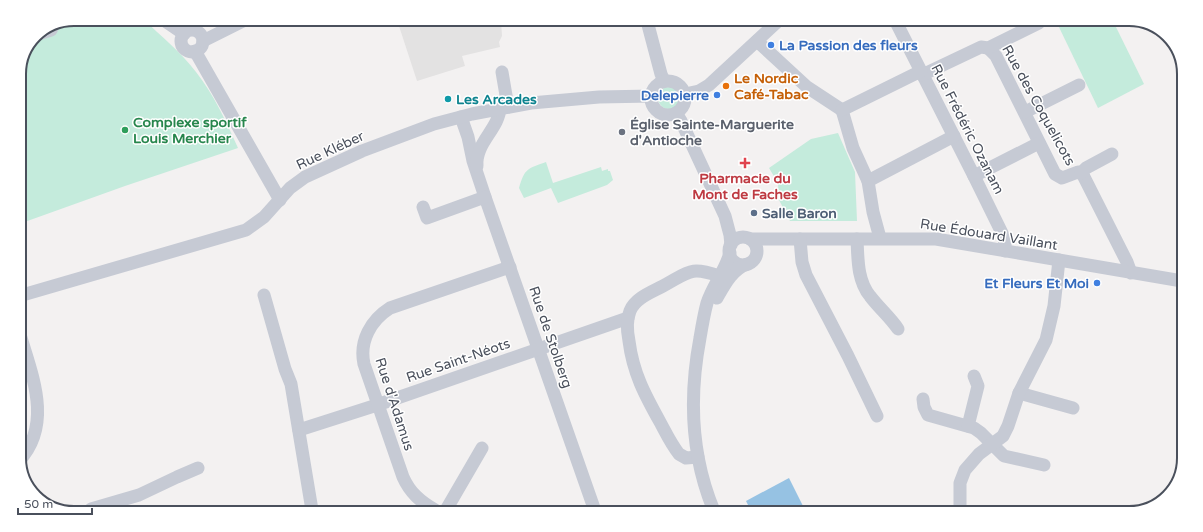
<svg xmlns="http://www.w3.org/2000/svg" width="1203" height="532" font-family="'Varela Round',sans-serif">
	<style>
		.education { fill: #e3e2e2 }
		.green { fill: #c4ebdc }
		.water { fill: #96c2e3 }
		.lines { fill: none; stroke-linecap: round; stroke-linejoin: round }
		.minor { stroke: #c6cad4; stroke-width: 13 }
		.shop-dot { fill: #3f7fe0; stroke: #fff; stroke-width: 1.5 }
		.food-dot { fill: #e8710a; stroke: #fff; stroke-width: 1.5 }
		.culture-dot { fill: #0f9aa8; stroke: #fff; stroke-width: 1.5 }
		.leisure-dot { fill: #2e9e5b; stroke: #fff; stroke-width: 1.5 }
		.worship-dot { fill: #6b7280; stroke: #fff; stroke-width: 1.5 }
		.health-dot { fill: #e0444e; stroke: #fff; stroke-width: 1.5 }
		.service-dot { fill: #5c6f8a; stroke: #fff; stroke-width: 1.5 }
		.labels { text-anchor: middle; stroke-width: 3; stroke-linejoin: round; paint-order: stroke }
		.shop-label { font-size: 14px; font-weight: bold; fill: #366cbe; stroke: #fff; text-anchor: end }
		.food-label { font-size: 14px; font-weight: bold; fill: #c56008; stroke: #fff; text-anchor: start }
		.culture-label { font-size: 14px; font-weight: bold; fill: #0d838f; stroke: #fff; text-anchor: start }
		.street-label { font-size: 14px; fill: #4a505c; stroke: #fff }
		.leisure-label { font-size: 14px; font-weight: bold; fill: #27864d; stroke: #fff; text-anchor: start }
		.worship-label { font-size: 14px; font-weight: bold; fill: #5b616d; stroke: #fff; text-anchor: start }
		.health-label { font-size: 14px; font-weight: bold; fill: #be3a42; stroke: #fff }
		.service-label { font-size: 14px; font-weight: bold; fill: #4e5e75; stroke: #fff; text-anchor: start }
		.rim { fill: none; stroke: #4a505c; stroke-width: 2 }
	</style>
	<rect width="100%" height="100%" fill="#f3f1f1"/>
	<path class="education" d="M416 20 501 21 502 36 499 42 500 47 462 56 465 66 417 81 399 26Z"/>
	<g class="green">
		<path d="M74 19H143C161 36 181 52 196 72 214 95 226 121 238 148L125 186 19 224V71L35 35Z"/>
		<path d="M1057 23H1114L1144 84 1098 108Z"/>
		<circle cx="669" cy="98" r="11"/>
		<path d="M838 133 855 172 857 221H790L779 200 778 183 769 168 811 139Z"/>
		<path d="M546 162 553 183 601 167 602 171 608 169V171H610L613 180 607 185 558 203 551 188 524 198 519 188C525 168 527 169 546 162Z"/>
	</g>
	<path class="water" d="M789 478 804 508 797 512 751 511 746 501Z"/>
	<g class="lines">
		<g class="minor">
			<path d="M162 19 184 34"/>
			<path d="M647 21 661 74 664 81"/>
			<path d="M896 22 974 176 1002 233 1005 243V251"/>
			<circle cx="192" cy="41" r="11"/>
			<path d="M35 35 51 30 52 28"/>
			<path d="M203 41 245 20"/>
			<path d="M757 41 807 87 842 110"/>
			<path d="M988 48 996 56 1055 174 1062 178 1078 172 1083 175 1127 262 1131 273"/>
			<path d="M195 51 280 200"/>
			<path d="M502 72 508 107"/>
			<path d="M922 75 981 47 988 48 1039 23"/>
			<circle cx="668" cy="98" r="17"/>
			<path d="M685 94 699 91 709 85 777 22"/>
			<path d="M842 110 853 148 868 181 954 136"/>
			<path d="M842 110 921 71"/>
			<path d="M1025 112 1079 85"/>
			<path d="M676 113 681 121 725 216 730 235 731 245"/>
			<path d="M461 117 468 137 473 161 485 197 595 511"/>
			<path d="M477 166C475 143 499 129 500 108"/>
			<path d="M1081 173 1086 168 1112 154"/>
			<path d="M974 176 1039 143"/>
			<path d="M868 181 873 212 880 238"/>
			<path d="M423 207 427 218 485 197"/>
			<circle cx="743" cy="251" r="14"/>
			<path d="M750 239H936L1182 281"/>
			<path d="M800 239 802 262 806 275 848 356 877 416"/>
			<path d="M857 239C858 258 857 280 870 296 879 308 890 317 898 329"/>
			<path d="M264 295 285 369 291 384 312 510"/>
			<path d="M19 296 246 230 264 217 290 188 305 177 362 151 434 124 472 114 531 103 599 97 652 96"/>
			<path d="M717 298C725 284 732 270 747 264"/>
			<path d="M19 331C31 373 54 423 19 461"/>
			<path d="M1019 393 1073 408"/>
			<path d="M923 399 924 407 928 415 974 428 981 433 1004 456 1044 465"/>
			<path d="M968 426 978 386 974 376"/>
			<path d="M299 430 377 405 628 318"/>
			<path d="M698 457 686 458 679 454C671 444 666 433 660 422 645 395 633 373 629 341 627 331 626 321 630 311 635 298 652 292 663 286 689 272 690 266 719 276"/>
			<path d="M91 509 139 495 177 477 198 468"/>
			<path d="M435 510C421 502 410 493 403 477L364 364C359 341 371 320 390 308L510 267"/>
			<path d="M446 510 482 448"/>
			<path d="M714 511C691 456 689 396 700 338 702 326 704 314 707 303 713 285 725 271 730 253"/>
			<path d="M960 512V483L965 470 979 454 1003 436 1008 426 1019 393 1046 340 1054 306 1059 260"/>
		</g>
	</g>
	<g class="shop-dot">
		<circle cx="771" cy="45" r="4"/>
		<circle cx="717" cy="95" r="4"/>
		<circle cx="1097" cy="283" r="4"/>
	</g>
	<circle class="food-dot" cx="726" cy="86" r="4"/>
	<circle class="culture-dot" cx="448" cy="99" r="4"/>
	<circle class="leisure-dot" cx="125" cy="130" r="4"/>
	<circle class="worship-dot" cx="622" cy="132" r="4"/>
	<path class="health-dot" d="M743 157h4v4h4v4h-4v4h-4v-4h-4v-4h4z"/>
	<circle class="service-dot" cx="754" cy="213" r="4"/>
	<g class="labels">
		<g class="shop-label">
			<text x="779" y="50" text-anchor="start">La Passion des fleurs</text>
			<text x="709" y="100">Delepierre</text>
			<text x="1089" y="288">Et Fleurs Et Moi</text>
		</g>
		<g class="food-label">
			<text x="734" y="83">Le Nordic<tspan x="734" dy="16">Café-Tabac</tspan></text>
		</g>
		<g class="culture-label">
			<text x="456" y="104">Les Arcades</text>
		</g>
		<g class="street-label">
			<text transform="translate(1039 105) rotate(61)" y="5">Rue des Coquelicots</text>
			<text transform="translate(968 129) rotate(63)" y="5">Rue Frédéric Ozanam</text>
			<text transform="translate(330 150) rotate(-25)" y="5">Rue Kléber</text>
			<text transform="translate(989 234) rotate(9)" y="5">Rue Édouard Vaillant</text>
			<text transform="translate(551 337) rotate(71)" y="5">Rue de Stolberg</text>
			<text transform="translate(458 360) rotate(-19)" y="5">Rue Saint-Néots</text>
			<text transform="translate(395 404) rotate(72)" y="5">Rue d'Adamus</text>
		</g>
		<g class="leisure-label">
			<text x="133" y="127">Complexe sportif<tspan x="133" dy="16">Louis Merchier</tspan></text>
		</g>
		<g class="worship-label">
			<text x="630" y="129">Église Sainte-Marguerite<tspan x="630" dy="16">d'Antioche</tspan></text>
		</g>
		<g class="health-label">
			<text x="745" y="183">Pharmacie du<tspan x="745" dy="16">Mont de Faches</tspan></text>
		</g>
		<g class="service-label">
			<text x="762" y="218">Salle Baron</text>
		</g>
	</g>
	<path d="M0 0H1203V532H0ZM74 26H1129A48 48 0 0 1 1177 74V458A48 48 0 0 1 1129 506H74A48 48 0 0 1 26 458V74A48 48 0 0 1 74 26Z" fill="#fff" fill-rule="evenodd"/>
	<path class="rim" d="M74 26H1129A48 48 0 0 1 1177 74V458A48 48 0 0 1 1129 506H74A48 48 0 0 1 26 458V74A48 48 0 0 1 74 26Z"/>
	<path d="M18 508v6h74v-6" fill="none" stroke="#4a505c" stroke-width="2"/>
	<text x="24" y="508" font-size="12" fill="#4a505c" stroke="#ffffff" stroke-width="3" paint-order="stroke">50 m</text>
</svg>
